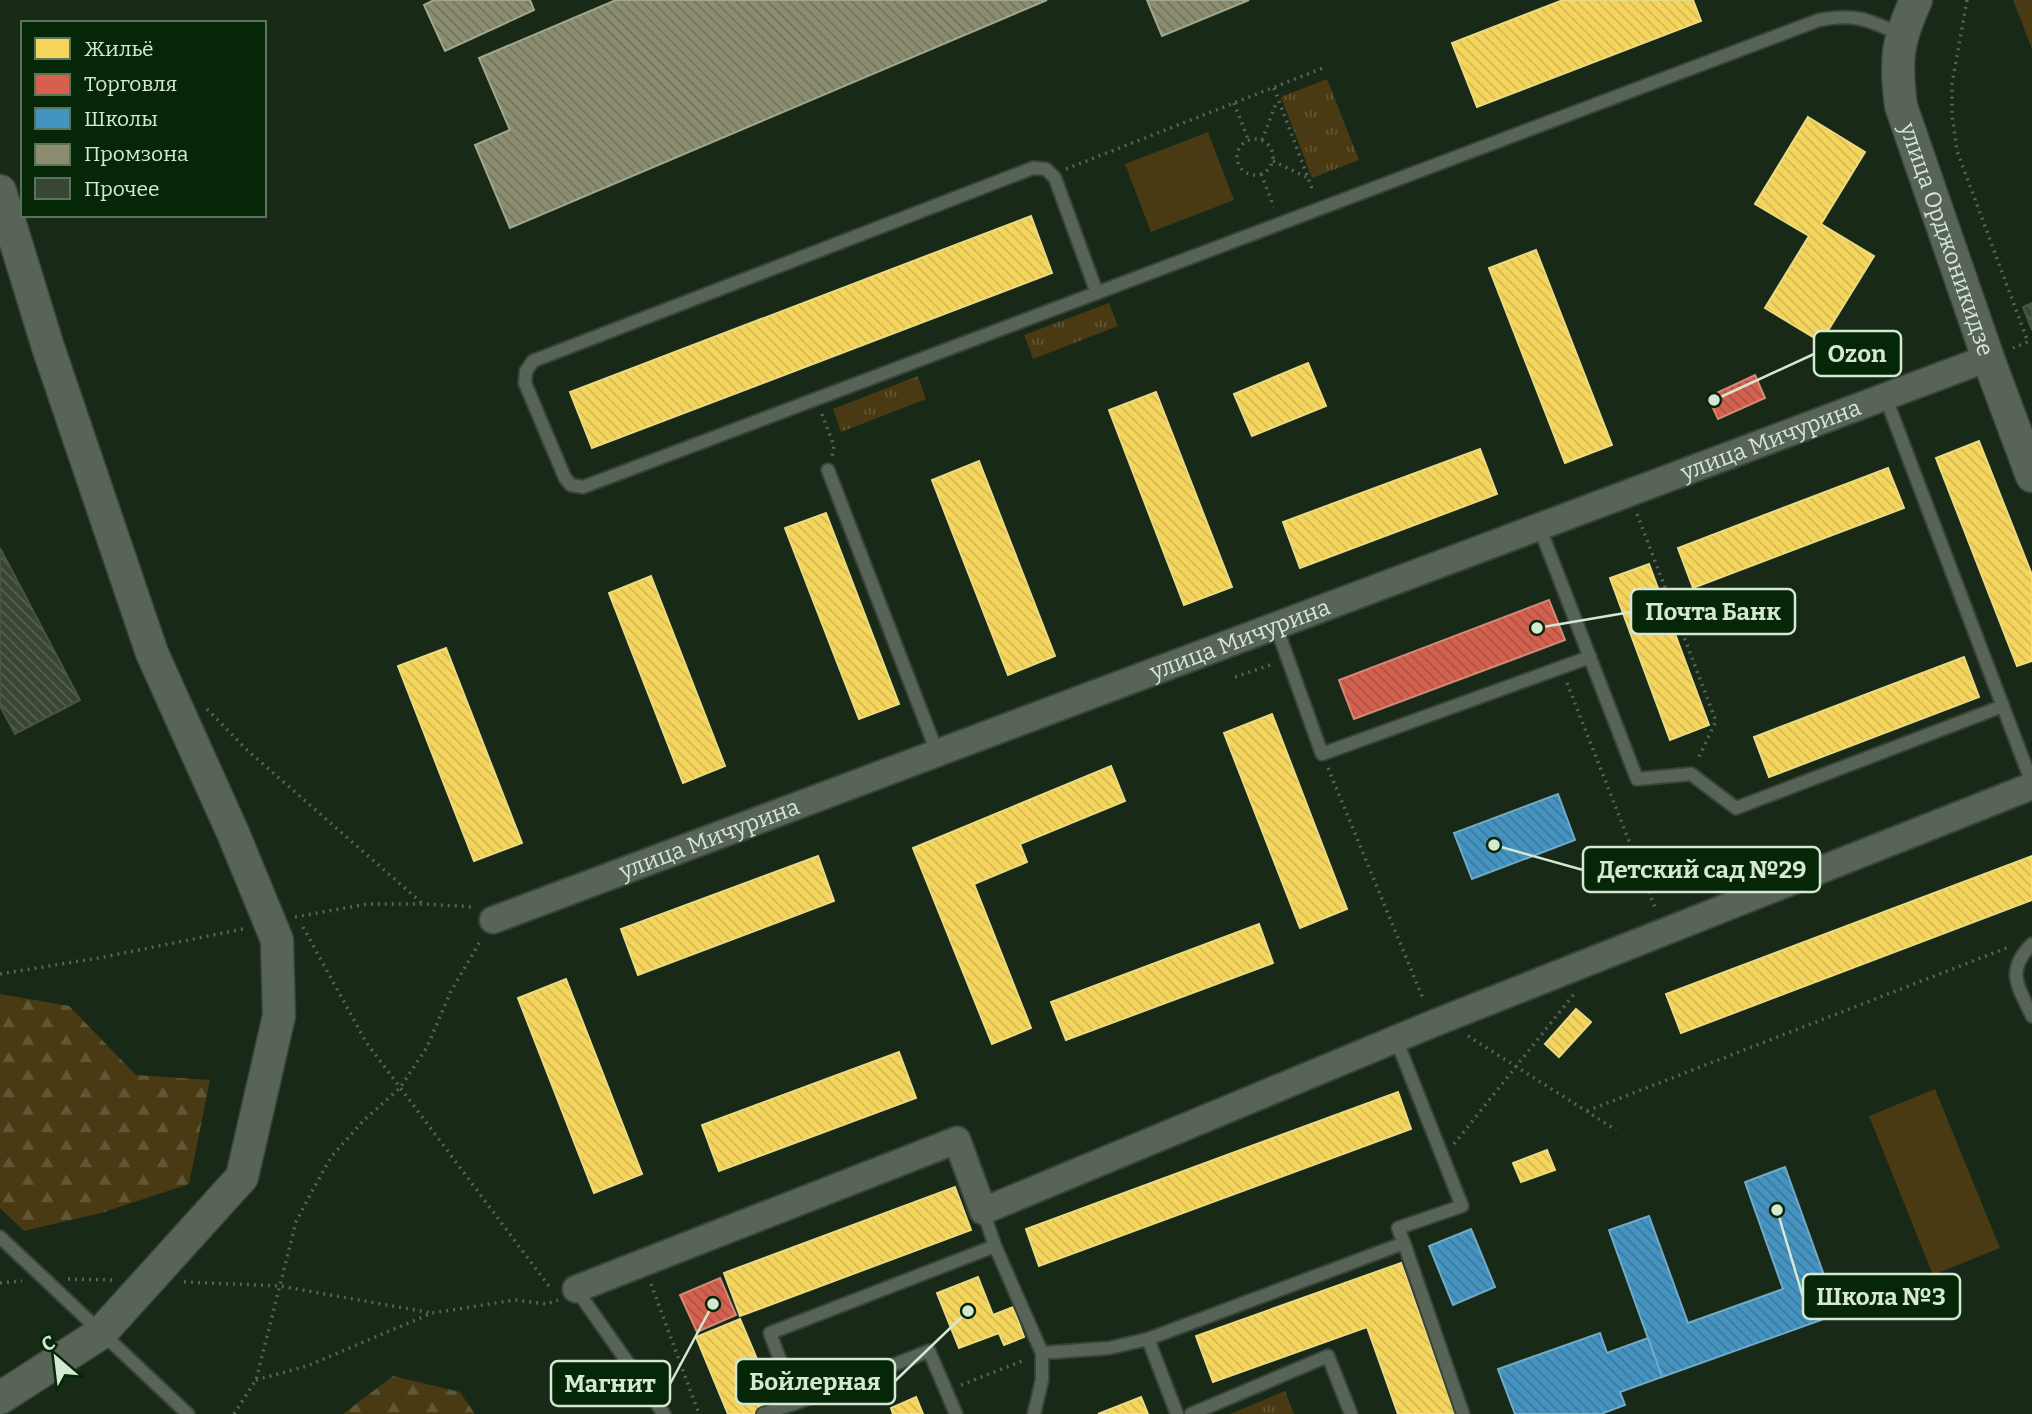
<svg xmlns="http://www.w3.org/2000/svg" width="2032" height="1414" font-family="Bitter,serif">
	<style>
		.grass { fill: url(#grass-tufts) }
		.forest { fill: url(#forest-firs) }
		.garden { fill: #493a13 }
		.homes { fill: url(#homes-back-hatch); stroke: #ecdb80; stroke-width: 2 }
		.shops { fill: url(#shops-back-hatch); stroke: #d68976; stroke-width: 2 }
		.schools { fill: url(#schools-back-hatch); stroke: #6facc8; stroke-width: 2 }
		.industry { fill: url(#industry-back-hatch); stroke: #a2a88d; stroke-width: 2 }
		.building { fill: url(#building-back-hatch); stroke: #4a5445; stroke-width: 2 }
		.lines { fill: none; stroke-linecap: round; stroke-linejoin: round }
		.service-casing { stroke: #374436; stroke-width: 16 }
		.minor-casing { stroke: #374436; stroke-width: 30 }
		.tertiary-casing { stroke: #374436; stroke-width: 35 }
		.path { stroke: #576357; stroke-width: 3.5; stroke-dasharray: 2 5; stroke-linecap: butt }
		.service { stroke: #586458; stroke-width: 12 }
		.minor { stroke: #586458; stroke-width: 26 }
		.tertiary { stroke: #586458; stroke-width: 32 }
		.labels { text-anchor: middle; stroke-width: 7; stroke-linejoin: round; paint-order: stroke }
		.street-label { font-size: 23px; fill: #d5e8d4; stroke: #052707 }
		.leader { fill: none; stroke: #d5e8d4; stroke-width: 2.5 }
		.callout-dot { fill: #d5e8d4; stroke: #052707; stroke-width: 2.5 }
		.callout { fill: #052707; stroke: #d5e8d4; stroke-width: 2.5 }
		.callout-label { font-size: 24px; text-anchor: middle; font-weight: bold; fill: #d5e8d4 }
	</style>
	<defs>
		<pattern id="grass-tufts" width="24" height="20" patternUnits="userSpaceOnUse" patternTransform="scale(1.75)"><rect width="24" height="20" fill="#493a13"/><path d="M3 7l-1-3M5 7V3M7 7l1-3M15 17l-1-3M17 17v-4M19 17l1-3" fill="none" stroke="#625634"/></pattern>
		<pattern id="forest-firs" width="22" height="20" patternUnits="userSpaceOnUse" patternTransform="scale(1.75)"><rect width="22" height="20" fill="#493a13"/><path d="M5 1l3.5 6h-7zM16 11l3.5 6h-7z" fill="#625634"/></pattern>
		<pattern id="homes-back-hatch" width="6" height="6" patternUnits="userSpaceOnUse" patternTransform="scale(1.75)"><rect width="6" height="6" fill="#f6d55c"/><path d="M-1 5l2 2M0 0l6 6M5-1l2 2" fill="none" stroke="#d2b856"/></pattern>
		<pattern id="shops-back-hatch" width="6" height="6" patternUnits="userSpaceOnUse" patternTransform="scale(1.75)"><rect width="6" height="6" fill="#d6604d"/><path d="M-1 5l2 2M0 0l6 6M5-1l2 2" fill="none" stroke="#a25748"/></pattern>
		<pattern id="schools-back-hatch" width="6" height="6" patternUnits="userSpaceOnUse" patternTransform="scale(1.75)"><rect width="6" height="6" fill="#4393c3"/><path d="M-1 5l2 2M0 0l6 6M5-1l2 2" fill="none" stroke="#427895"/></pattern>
		<pattern id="industry-back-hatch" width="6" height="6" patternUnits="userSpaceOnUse" patternTransform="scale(1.75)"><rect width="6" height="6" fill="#8c8c6e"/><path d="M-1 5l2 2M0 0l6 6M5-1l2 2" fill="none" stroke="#71745e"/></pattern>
		<pattern id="building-back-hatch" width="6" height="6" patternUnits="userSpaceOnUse" patternTransform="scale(1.75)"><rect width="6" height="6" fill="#3a4635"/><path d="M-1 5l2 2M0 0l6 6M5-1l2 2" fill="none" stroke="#566151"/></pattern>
	</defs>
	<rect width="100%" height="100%" fill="#182918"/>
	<g class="grass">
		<path d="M1327 79 1359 160 1312 178 1281 97Z"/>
		<path d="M1109 303 1118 326 1033 359 1024 335Z"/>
		<path d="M918 376 926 399 841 432 833 409Z"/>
		<path d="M1285 1391 1294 1414H1230Z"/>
	</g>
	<g class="forest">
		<path d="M0 994 69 1006 136 1075 210 1080 189 1184 101 1213 24 1231 0 1208Z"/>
		<path d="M393 1376 460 1392 475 1414H343Z"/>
	</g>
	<g class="garden">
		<path d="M2013 0H2032V49Z"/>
		<path d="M1208 132 1234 200 1151 232 1125 164Z"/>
		<path d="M1935 1089 2000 1248 1933 1275 1869 1116Z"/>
	</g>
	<g class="homes">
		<path d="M1563 0H1693L1701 21 1477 107 1452 43Z"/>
		<path d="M1808 117 1865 152 1821 224 1874 256 1821 342 1765 308 1809 236 1755 204Z"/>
		<path d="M1031 216 1052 273 592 448 570 392Z"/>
		<path d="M1536 250 1612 445 1565 463 1489 268Z"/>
		<path d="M1308 363 1326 406 1252 436 1234 394Z"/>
		<path d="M1156 392 1232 587 1184 605 1109 410Z"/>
		<path d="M1979 441 2032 575V661L2017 666 1936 458Z"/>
		<path d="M1480 449 1497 494 1300 568 1283 522Z"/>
		<path d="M979 461 1055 656 1008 675 932 480Z"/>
		<path d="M1888 468 1904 508 1693 588 1678 548Z"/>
		<path d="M826 513 899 704 859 719 785 528Z"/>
		<path d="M1649 564 1709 725 1670 740 1610 578Z"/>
		<path d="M651 576 725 766 683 783 609 593Z"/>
		<path d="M446 648 522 843 474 861 398 666Z"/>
		<path d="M1964 657 1979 697 1769 777 1754 737Z"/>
		<path d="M1272 714 1347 909 1300 928 1224 733Z"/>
		<path d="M1111 766 1125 801 1020 844 1027 862 974 884 1031 1028 992 1044 913 848Z"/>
		<path d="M818 856 834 901 638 975 621 929Z"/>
		<path d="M2032 856V900L1681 1033 1666 994Z"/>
		<path d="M1259 924 1273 963 1066 1040 1051 1002Z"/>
		<path d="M566 979 642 1174 594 1193 518 998Z"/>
		<path d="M1576 1009 1591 1022 1559 1057 1545 1044Z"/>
		<path d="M899 1052 916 1098 719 1171 702 1125Z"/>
		<path d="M1398 1092 1411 1129 1039 1266 1026 1229Z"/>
		<path d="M1547 1150 1555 1170 1521 1182 1513 1163Z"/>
		<path d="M955 1187 971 1230 740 1316 724 1273Z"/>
		<path d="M1401 1263 1455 1414H1398L1367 1327 1213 1382 1196 1336Z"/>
		<path d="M978 1277 993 1315 1013 1307 1024 1337 1004 1345 999 1333 959 1348 937 1293Z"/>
		<path d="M740 1319 776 1404 752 1414H728L696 1337Z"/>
		<path d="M916 1397 923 1414H893L891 1408Z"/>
		<path d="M1141 1397 1148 1414H1098Z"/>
	</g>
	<g class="shops">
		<path d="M1755 375 1765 398 1718 419 1708 397Z"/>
		<path d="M1549 600 1565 640 1354 719 1339 680Z"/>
		<path d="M720 1278 736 1315 697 1332 680 1295Z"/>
	</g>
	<g class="schools">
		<path d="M1558 794 1575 840 1472 879 1454 833Z"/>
		<path d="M1785 1167 1838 1314 1662 1377 1609 1230 1649 1216 1688 1323 1783 1289 1745 1182Z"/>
		<path d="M1471 1229 1495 1287 1453 1305 1429 1246Z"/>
		<path d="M1600 1333 1607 1353 1648 1338 1662 1377 1620 1392 1625 1405 1601 1414H1515L1498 1369Z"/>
	</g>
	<g class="industry">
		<path d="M434 0H530L534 10 445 51 424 5Z"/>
		<path d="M616 0H1047L510 228 475 145 510 130 479 58Z"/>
		<path d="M1147 0H1249L1162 36Z"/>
	</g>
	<g class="building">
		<path d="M2032 303V330L2023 307Z"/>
		<path d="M0 548 80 700 15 734 0 706Z"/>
	</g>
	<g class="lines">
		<g class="service-casing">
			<g id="service">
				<path d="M1097 293 1055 178 1046 169 1033 168 533 361 526 371 525 383 565 478 571 485 583 487 1819 20C1856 13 1869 20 1902 35"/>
				<path d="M1885 396 2032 783"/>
				<path d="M828 470 937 752"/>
				<path d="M1539 526 1637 779 1691 774 1736 808 2003 706"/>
				<path d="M1276 626 1322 754 1590 657"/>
				<path d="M2032 944C2005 971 2018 986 2032 1016"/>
				<path d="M1396 1039 1462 1206 1398 1228 1404 1243"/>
				<path d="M0 1237 188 1414"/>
				<path d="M995 1246 1042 1353 1109 1348 1148 1339"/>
				<path d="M576 1289 664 1414"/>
				<path d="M796 1403 929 1351 956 1414"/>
				<path d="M763 1414 796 1403 770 1333 995 1246 983 1211"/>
				<path d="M1034 1414 1042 1380V1353"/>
				<path d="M1177 1414 1148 1339 1404 1243 1463 1414"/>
				<path d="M1191 1414 1328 1356 1351 1414"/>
			</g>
		</g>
		<g class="minor-casing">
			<g id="minor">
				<path id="s1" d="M493 920 1988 358"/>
				<path d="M576 1289 957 1140 983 1211 1432 1024 2032 786"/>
			</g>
		</g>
		<g class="tertiary-casing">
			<g id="tertiary">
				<path id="s2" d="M1916 0C1897 42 1895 60 1901 106L1988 358 2032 476"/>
				<path d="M0 191 48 347 152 653 233 833 277 940 279 1016 242 1177 101 1333 0 1398"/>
			</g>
		</g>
		<g class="path">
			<path d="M1967 0 1952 84V115L1957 151 2028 342 2013 348"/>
			<path d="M1274 88 1313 191"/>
			<path d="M1234 103 1248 139"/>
			<circle cx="1255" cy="157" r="18"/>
			<path d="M1262 140 1277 101"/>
			<path d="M1273 161 1306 177"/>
			<path d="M1066 169 1323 68"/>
			<path d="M1261 174 1274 207"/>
			<path d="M822 414 834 446 832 456"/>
			<path d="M1637 514 1716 721 1697 761"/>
			<path d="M1235 677 1273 664"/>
			<path d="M1567 683 1656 910"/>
			<path d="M207 709 247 750 422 903"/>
			<path d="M1328 768 1424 1001"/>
			<path d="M295 917 367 904H423L475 907"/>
			<path d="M303 927 366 1042 551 1289"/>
			<path d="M0 974 104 957 243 929"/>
			<path d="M1468 1036 1616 1130"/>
			<path d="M1587 1111 2009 947"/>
			<path d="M1454 1144 1574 994"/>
			<path d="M68 1279 113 1280"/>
			<path d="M184 1282 280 1286 432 1313"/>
			<path d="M0 1283 22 1281"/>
			<path d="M651 1284 699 1414"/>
			<path d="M256 1380 307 1366 432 1313 515 1300 547 1304 558 1300"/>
			<path d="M961 1385 1025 1360"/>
			<path d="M234 1414 256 1380 296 1222 310 1195 331 1157 364 1120 400 1088 427 1047 451 991 481 940"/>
		</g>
		<use href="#service" class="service"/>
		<use href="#minor" class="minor"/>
		<use href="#tertiary" class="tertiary"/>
	</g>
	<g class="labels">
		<g class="street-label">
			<text dy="8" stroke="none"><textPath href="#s2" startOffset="250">улица Орджоникидзе</textPath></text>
			<text dy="8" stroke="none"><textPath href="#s1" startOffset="1365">улица Мичурина</textPath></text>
			<text dy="8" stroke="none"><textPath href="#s1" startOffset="798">улица Мичурина</textPath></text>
			<text dy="8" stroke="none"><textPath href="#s1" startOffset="231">улица Мичурина</textPath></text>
		</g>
	</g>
	<path class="leader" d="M1714 400L1814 354M1537 628L1631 612M1494 845L1583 870M1777 1210L1803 1297M968 1311L895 1381M713 1304L670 1384"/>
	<g class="callout-dot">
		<circle cx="1714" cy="400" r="7"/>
		<circle cx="1537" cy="628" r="7"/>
		<circle cx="1494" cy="845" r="7"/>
		<circle cx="1777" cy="1210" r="7"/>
		<circle cx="968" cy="1311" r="7"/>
		<circle cx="713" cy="1304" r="7"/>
	</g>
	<g class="callout">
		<rect x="1814" y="331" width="87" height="45" rx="7"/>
		<rect x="1631" y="589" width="164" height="45" rx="7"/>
		<rect x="1583" y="847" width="237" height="45" rx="7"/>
		<rect x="1803" y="1274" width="157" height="45" rx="7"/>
		<rect x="736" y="1359" width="159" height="45" rx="7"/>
		<rect x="551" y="1361" width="119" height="45" rx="7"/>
	</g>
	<g class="callout-label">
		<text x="1857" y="362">Ozon</text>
		<text x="1713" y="620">Почта Банк</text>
		<text x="1702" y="878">Детский сад №29</text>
		<text x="1881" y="1305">Школа №3</text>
		<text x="815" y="1390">Бойлерная</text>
		<text x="610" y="1392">Магнит</text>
	</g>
	<rect x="21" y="21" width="245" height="196" fill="#052707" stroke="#587459" stroke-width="2"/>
	<rect x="35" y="38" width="35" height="21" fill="#f6d55c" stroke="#587459" stroke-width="2"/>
	<text x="84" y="56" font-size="21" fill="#d5e8d4">Жильё</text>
	<rect x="35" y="74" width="35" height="21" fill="#d6604d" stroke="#587459" stroke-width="2"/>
	<text x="84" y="91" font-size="21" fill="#d5e8d4">Торговля</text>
	<rect x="35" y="108" width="35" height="21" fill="#4393c3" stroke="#587459" stroke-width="2"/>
	<text x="84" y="126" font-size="21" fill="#d5e8d4">Школы</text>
	<rect x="35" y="144" width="35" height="21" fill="#8c8c6e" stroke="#587459" stroke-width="2"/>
	<text x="84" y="161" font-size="21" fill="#d5e8d4">Промзона</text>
	<rect x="35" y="178" width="35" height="21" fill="#3a4635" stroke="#587459" stroke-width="2"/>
	<text x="84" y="196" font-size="21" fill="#d5e8d4">Прочее</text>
	<g transform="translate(56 1358) rotate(332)" stroke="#052707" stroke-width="5" paint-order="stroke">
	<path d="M0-5L12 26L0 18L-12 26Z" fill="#d5e8d4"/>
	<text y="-10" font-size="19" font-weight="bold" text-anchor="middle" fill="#d5e8d4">С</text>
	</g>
</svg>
